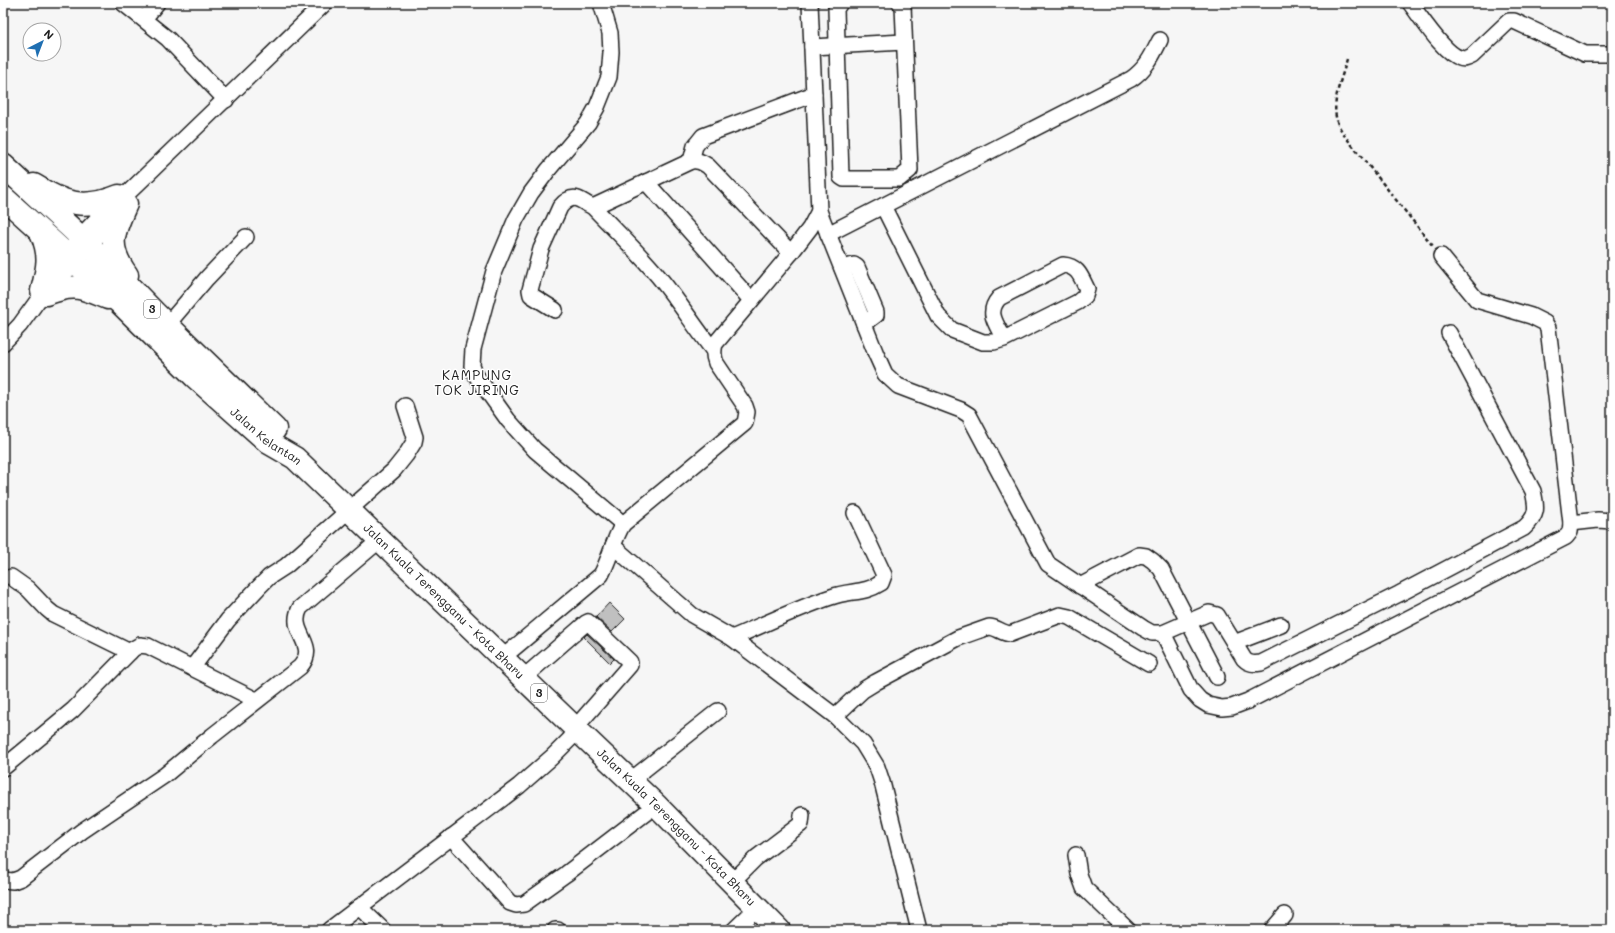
<svg xmlns="http://www.w3.org/2000/svg" width="1615" height="933" font-family="Mali,sans-serif">
	<style>
		.building { fill: #c0c0c0; stroke: #1c1c1c }
		.lines { fill: none; stroke-linecap: round; stroke-linejoin: round }
		.minor-casing { stroke: #1c1c1c; stroke-width: 18 }
		.highway-casing { stroke: #1c1c1c; stroke-width: 25 }
		.path { stroke: #1c1c1c; stroke-width: 2.5; stroke-dasharray: 4 3; stroke-linecap: butt }
		.minor { stroke: #fff; stroke-width: 15 }
		.highway { stroke: #fff; stroke-width: 22 }
		.labels { text-anchor: middle; stroke-width: 3; stroke-linejoin: round; paint-order: stroke }
		.shield { fill: #fff; stroke: #606060; stroke-width: 1 }
		.shield-label { font-size: 11px; font-weight: bold; fill: #1c1c1c }
		.street-label { font-size: 12px; fill: #1c1c1c; stroke: #fff }
		.neighbourhood-label { font-size: 13px; letter-spacing: 1px; fill: #1c1c1c; stroke: #fff }
	</style>
	<rect width="100%" height="100%" fill="#f6f6f6"/>
	<filter id="ink" filterUnits="userSpaceOnUse"><feTurbulence type="fractalNoise" baseFrequency=".025" numOctaves="2"/><feDisplacementMap in="SourceGraphic" scale="8" xChannelSelector="R" yChannelSelector="G"/><feConvolveMatrix kernelMatrix="1 2 1 2 8 2 1 2 1" color-interpolation-filters="sRGB"/></filter>
	<g filter="url(#ink)">
		<g class="building">
			<path d="M609 603 625 619 612 632 596 617Z"/>
			<path d="M587 634 614 659 610 663 584 637Z"/>
		</g>
		<g class="lines">
			<g class="minor-casing">
				<g id="minor">
					<path d="M123 3 168 39 226 100"/>
					<path d="M601 3 610 33 611 52 609 77 597 107 588 123 549 169 531 193 516 219 494 271 473 349 472 366 475 374 508 420 535 450 623 524"/>
					<path d="M810 3 819 211 876 354 885 374 898 386 961 410 969 415 1048 564 1143 628 1152 633H1163L1209 613 1217 615 1244 659C1249 664 1254 664 1261 663L1399 594 1524 528C1538 515 1537 508 1533 491L1449 333"/>
					<path d="M840 3 836 9 841 177 844 179H899L910 170 903 6 900 3"/>
					<path d="M1410 3C1421 17 1444 54 1460 58 1464 60 1468 58 1472 56L1509 21H1514L1585 54H1612"/>
					<path d="M144 19 157 3"/>
					<path d="M812 47 904 42"/>
					<path d="M691 161 695 146 703 136 814 94"/>
					<path d="M646 182 751 300"/>
					<path d="M883 206 938 316 952 330 983 342H994L1004 339 1078 302 1085 296 1087 289C1081 277 1078 266 1063 265L999 298C986 313 996 323 1004 339"/>
					<path d="M593 207C615 230 638 252 658 276 678 300 694 326 713 350"/>
					<path d="M828 234 1131 79C1146 69 1152 56 1160 40"/>
					<path d="M842 268 854 265 857 267 876 312V315L864 324"/>
					<path d="M47 281 80 237 119 196 128 193 325 3"/>
					<path d="M555 310 531 295 530 290 541 249 560 207C577 187 584 208 595 206L691 161C698 160 702 162 708 166L791 253"/>
					<path d="M167 325 207 278 246 237"/>
					<path d="M3 343 20 325 41 296 46 294 58 281 118 213"/>
					<path d="M1571 523 1598 520 1612 521"/>
					<path d="M613 546 692 615 732 638 835 716 863 744 877 767 882 782 919 930"/>
					<path d="M11 577 28 589 47 609 53 614 130 652"/>
					<path d="M1080 586 1139 555 1146 556 1153 561 1161 569 1217 677"/>
					<path d="M1163 633 1191 690 1200 700 1208 705 1222 708 1232 707 1248 701 1566 537 1570 532 1571 523 1548 328 1545 323 1531 316 1477 300 1441 256"/>
					<path d="M732 638C765 624 798 608 831 597 850 590 864 594 881 583L884 575 855 513"/>
					<path d="M1234 643 1281 625"/>
					<path d="M502 658 601 575C610 559 613 540 623 524L745 423 747 412 745 406 716 363C713 356 713 351 715 344L791 253 810 228 819 211"/>
					<path d="M192 668 228 620 258 588 269 577 286 566 394 470 406 455 414 442 415 437 405 406"/>
					<path d="M523 678 586 623 588 622 630 662V665L575 728"/>
					<path d="M835 716 863 690 876 682 958 638 989 627C996 627 1002 633 1010 634L1060 615 1069 617 1149 664"/>
					<path d="M3 768 73 710 133 649 140 645 148 646 256 700"/>
					<path d="M631 780 718 711"/>
					<path d="M451 837 510 903 516 905 524 904 566 874 656 805"/>
					<path d="M1076 855 1079 874 1084 888 1128 930"/>
					<path d="M3 880 13 881 21 878 82 831 165 775 212 736 300 667C320 644 287 633 300 608L381 539"/>
					<path d="M732 882 756 858 801 824 802 815"/>
					<path d="M359 907 383 930"/>
					<path d="M329 930 519 786 552 757 578 731"/>
					<path d="M555 930H558"/>
					<path d="M734 930 757 908"/>
					<path d="M1272 930 1285 915"/>
				</g>
			</g>
			<g class="highway-casing">
				<g id="highway">
					<path d="M3 165 89 245 155 313 275 429"/>
					<path d="M34 185C64 204 85 210 119 196"/>
					<path id="s1" d="M3 197 119 302 195 377 269 443 295 458 575 728 656 805 779 930"/>
					<path d="M126 204C113 233 106 246 127 275"/>
					<path d="M41 232C51 255 48 267 42 291"/>
					<path d="M46 294C75 283 80 287 108 298"/>
				</g>
			</g>
			<path class="path" d="M1347 59C1342 78 1331 102 1337 121 1338 126 1342 131 1344 135L1433 246"/>
			<use href="#minor" class="minor"/>
			<use href="#highway" class="highway"/>
		</g>
	</g>
	<g class="labels">
		<g class="shield">
			<rect x="144" y="300" width="16" height="18" rx="3"/>
			<rect x="531" y="684" width="16" height="18" rx="3"/>
		</g>
		<g class="shield-label">
			<text x="152" y="313">3</text>
			<text x="539" y="697">3</text>
		</g>
		<g class="street-label">
			<text dy="4" stroke="none"><textPath href="#s1" startOffset="356">Jalan Kelantan</textPath></text>
			<text dy="4" stroke="none"><textPath href="#s1" startOffset="599">Jalan Kuala Terengganu - Kota Bharu</textPath></text>
			<text dy="4" stroke="none"><textPath href="#s1" startOffset="923">Jalan Kuala Terengganu - Kota Bharu</textPath></text>
		</g>
		<g class="neighbourhood-label">
			<text x="477" y="380">KAMPUNG<tspan x="477" dy="15">TOK JIRING</tspan></text>
		</g>
	</g>
	<rect width="1615" height="933" fill="none" stroke="#fff" stroke-width="16"/>
	<rect x="8" y="8" width="1599" height="917" fill="none" stroke="#1c1c1c" stroke-width="1.5" filter="url(#ink)"/>
	<g transform="translate(42 42) rotate(42)"><circle r="19" fill="#ffffff" stroke="#a4a4a4"/>
	<path d="M0-3L7 15L0 10L-7 15Z" fill="#1f6fb2"/>
	<text y="-6" font-size="11" font-weight="bold" text-anchor="middle" fill="#1c1c1c">N</text>
	</g>
</svg>
